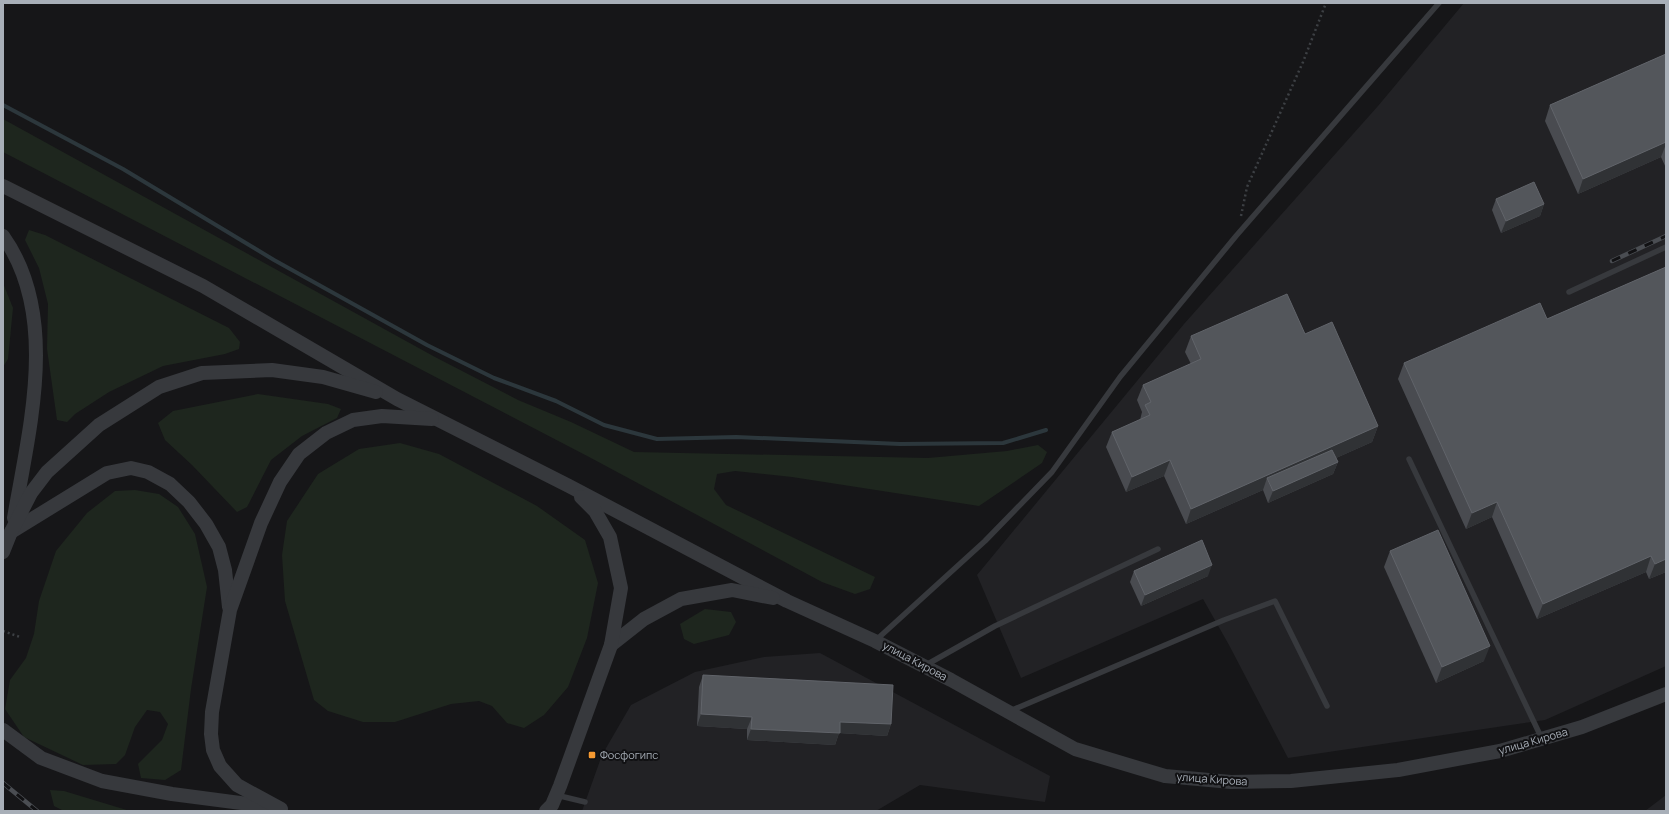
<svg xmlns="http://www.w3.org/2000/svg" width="1669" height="814" font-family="Manrope,sans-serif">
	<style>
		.built { fill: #222225 }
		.green { fill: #1e261e }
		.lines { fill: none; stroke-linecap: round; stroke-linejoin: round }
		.stream { stroke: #2c373c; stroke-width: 4 }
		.path { stroke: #3d4044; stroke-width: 2.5; stroke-dasharray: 2 3; stroke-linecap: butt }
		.service { stroke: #37393d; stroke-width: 5.5 }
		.tertiary { stroke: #37393d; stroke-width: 14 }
		.rail-casing { stroke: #4a4d52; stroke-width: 4.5 }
		.rail { stroke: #111113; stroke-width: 3; stroke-dasharray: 9; stroke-linecap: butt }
		.wall { fill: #494b50 }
		.shaded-wall { fill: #303235 }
		.building { fill: #53565b; stroke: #61646a }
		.poi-dot { fill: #f59931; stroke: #111113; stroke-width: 1.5 }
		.labels { text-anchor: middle; stroke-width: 4; stroke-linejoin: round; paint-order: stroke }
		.street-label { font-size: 11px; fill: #a8afb8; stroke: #111113 }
		.poi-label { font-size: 11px; fill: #a8afb8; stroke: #111113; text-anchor: start }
	</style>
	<rect width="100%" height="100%" fill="#161618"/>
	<g class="built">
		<path d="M1464 3H1666V666L1545 720 1288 758 1229 645 1203 599 1021 678 977 575 1184 324 1378 106Z"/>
		<path d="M820 653 1050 776 1045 802 920 785 876 811H582L602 755 631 705 695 672 764 657Z"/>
		<path d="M1666 795V811H1645Z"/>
	</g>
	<g class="green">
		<path d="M3 119 435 357 518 400 571 422 634 452 928 458 1007 451 1038 445 1047 452 1042 463 979 506 792 477 735 471 717 474 714 489 726 505 875 577 870 589 855 594 822 582 591 458 3 152Z"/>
		<path d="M29 230 45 235 229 328 240 342 239 349 225 354 163 366 109 392 75 414 67 422 57 420 47 349 48 304 39 268 25 240Z"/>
		<path d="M3 283 13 308 8 359 3 367Z"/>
		<path d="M258 394 328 404 341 409 337 418 302 436 271 460 247 507 237 512 192 465 165 440 158 423 173 411Z"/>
		<path d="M400 443 439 454 537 506 585 540 598 583 587 638 568 687 544 715 524 728 507 723 492 706 479 701 451 704 395 722H363L328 711 314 700 285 601 282 555 287 521 318 474 359 449Z"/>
		<path d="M135 490 159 494 178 507 195 534 207 587 191 689 181 770 165 780 141 778 138 764 162 740 168 724 160 712 147 710 135 727 125 755 116 764 83 765 24 737 5 709 10 680 26 658 34 634 39 601 56 551 87 513 115 491Z"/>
		<path d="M705 609 731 612 736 622 729 635 694 644 684 639 680 624Z"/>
		<path d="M50 790 64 791 130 811H64L54 806Z"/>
	</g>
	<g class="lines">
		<path class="stream" d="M3 105 123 169 274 260 427 345 494 378 556 401 604 425 657 439 736 437 900 444 1003 443 1046 430"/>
		<g class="path">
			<path d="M1241 216 1247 187 1303 62 1326 3"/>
			<path d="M3 631 20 637"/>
		</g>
		<g class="service">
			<path d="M1569 292 1666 247"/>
			<path d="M1409 459 1542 739"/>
			<path d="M875 641 985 541 1052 472 1120 377 1236 236 1439 3"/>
			<path d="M926 665 995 626 1158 549"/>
			<path d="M1010 711 1224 620 1275 601 1327 706"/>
			<path d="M556 795 585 802"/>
		</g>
		<g class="tertiary">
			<path d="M3 186 203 286 397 399 569 486 787 601 875 641 951 680 1075 749 1165 776 1231 782 1291 781 1398 770 1500 751 1582 727 1666 694"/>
			<path d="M3 236C60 316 29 429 14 518"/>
			<path d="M11 532 107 473 131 468 148 472 170 484 189 502 206 524 219 547 225 570 229 607"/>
			<path d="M3 552 11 532 31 493 47 472 99 425 159 387 202 373 272 370 323 377 376 392"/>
			<path d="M611 645 644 619 681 599 732 590 773 598"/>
			<path d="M3 730 41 758 102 781 172 794 271 807"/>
			<path d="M281 809 237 785 220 766 213 750 211 734 212 712 230 610 261 523 280 482 299 454 326 433 353 420 382 416 432 419"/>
			<path d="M546 811 552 805 560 786 611 645 621 588 610 537 595 511 581 497"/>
		</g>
		<g class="rail-casing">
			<g id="rail">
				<path d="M1612 261 1666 236"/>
				<path d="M3 783 37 811"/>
			</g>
		</g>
		<use href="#rail" class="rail"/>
	</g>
	<g class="wall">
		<path d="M1666 54V168L1661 157 1578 194 1545 121 1550 105Z"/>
		<path d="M1496 199 1544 204 1540 216 1501 233 1492 210Z"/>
		<path d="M1666 267V572L1649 579 1646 572 1537 619 1492 517 1466 529 1398 379 1404 363 1547 319Z"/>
		<path d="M1305 334 1378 426 1372 442 1336 458 1338 462 1333 474 1268 503 1263 490 1186 524 1164 476 1126 492 1106 447 1112 432 1140 420 1142 412 1137 400 1143 385 1191 364 1185 352 1191 336Z"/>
		<path d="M1390 551 1484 661 1436 683 1384 567Z"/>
		<path d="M1134 571 1208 576 1141 606 1130 582Z"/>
		<path d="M703 675 891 724 887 736 839 733 835 745 747 740V729L697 726 699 687Z"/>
	</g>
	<g class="shaded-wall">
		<path d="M1666 142V144L1661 157 1578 194 1583 179Z"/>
		<path d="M1544 204 1540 216 1501 233 1506 221Z"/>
		<path d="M1378 426 1372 442 1271 487 1267 478 1263 490 1186 524 1191 509Z"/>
		<path d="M1170 460 1164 476 1126 492 1132 477Z"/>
		<path d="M1338 462 1333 474 1268 503 1273 491Z"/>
		<path d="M1497 502 1492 517 1466 529 1472 513Z"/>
		<path d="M1651 556 1646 572 1537 619 1543 604Z"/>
		<path d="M1666 559V572L1649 579 1655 564Z"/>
		<path d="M1212 565 1208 576 1141 606 1145 595Z"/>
		<path d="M1490 646 1484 661 1436 683 1442 667Z"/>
		<path d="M701 714 752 717 747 729 697 726Z"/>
		<path d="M840 722 891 724 887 736 839 733 835 745 747 740 751 729Z"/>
	</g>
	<g class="building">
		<path d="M1666 54V142L1583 179 1550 105Z"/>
		<path d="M1534 182 1544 204 1506 221 1496 199Z"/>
		<path d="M1666 267V559L1655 564 1651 556 1543 604 1497 502 1472 513 1404 363 1540 303 1547 319Z"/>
		<path d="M1287 294 1305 334 1332 322 1378 426 1191 509 1170 460 1132 477 1112 432 1150 415 1145 405 1151 402 1143 385 1201 359 1191 336Z"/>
		<path d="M1332 450 1338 462 1273 491 1267 478Z"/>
		<path d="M1438 530 1490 646 1442 667 1390 551Z"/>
		<path d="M1202 540 1212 565 1145 595 1134 571Z"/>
		<path d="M703 675 893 685 891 724 840 722V733L751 729 752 717 701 714Z"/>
	</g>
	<rect class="poi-dot" x="588" y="751" width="8" height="8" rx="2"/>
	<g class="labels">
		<g class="street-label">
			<text transform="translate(915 661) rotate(28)" y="4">улица Кирова</text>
			<text transform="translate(1533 741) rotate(-16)" y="4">улица Кирова</text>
			<text transform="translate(1212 779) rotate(4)" y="4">улица Кирова</text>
		</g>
		<g class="poi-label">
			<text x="600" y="759">Фосфогипс</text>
		</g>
	</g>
	<rect width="1669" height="814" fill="none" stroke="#a8afb8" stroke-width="8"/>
</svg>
